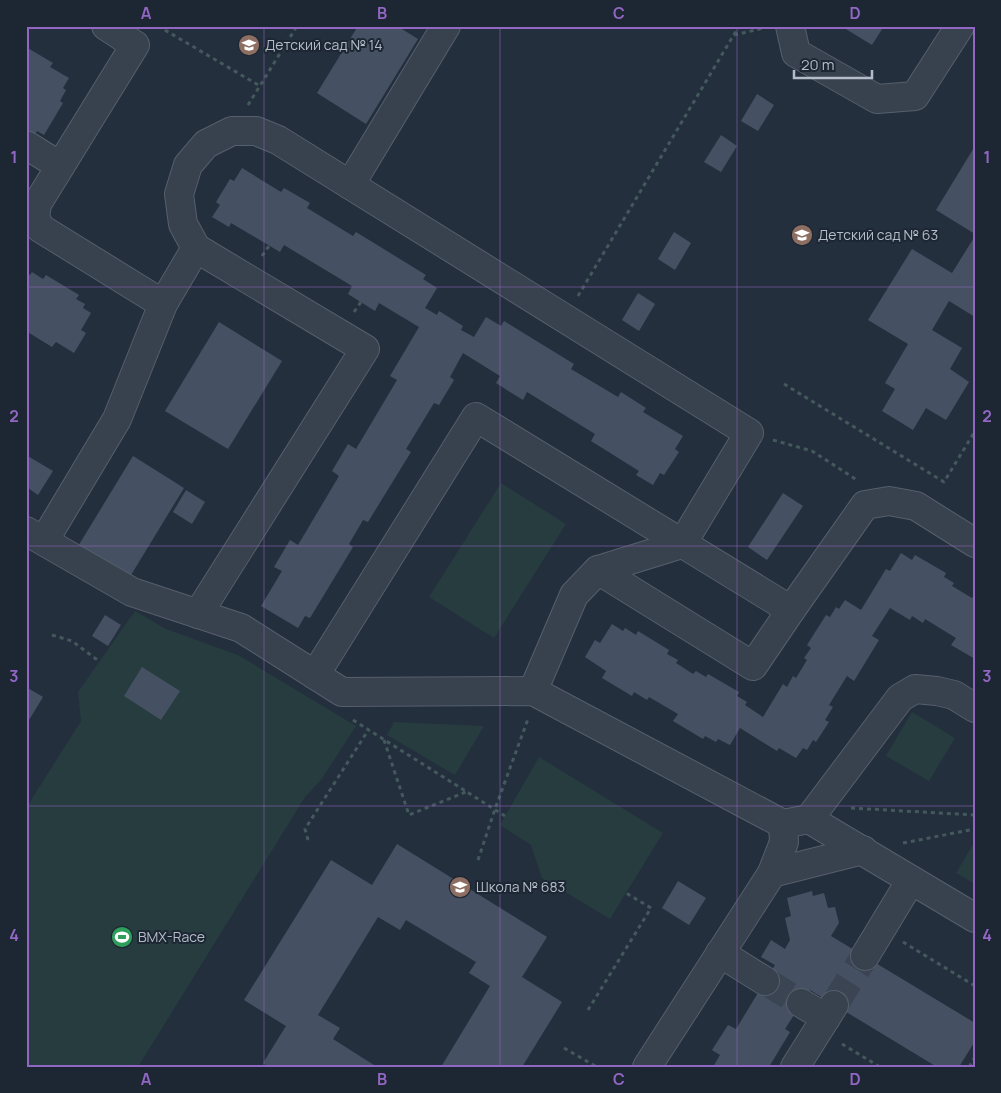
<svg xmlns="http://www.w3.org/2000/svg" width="1001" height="1093" font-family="Manrope,sans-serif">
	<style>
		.green { fill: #263c3f }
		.building { fill: #455162 }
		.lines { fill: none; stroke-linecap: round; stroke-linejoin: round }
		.minor-tunnel { stroke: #3a4453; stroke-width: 28; stroke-dasharray: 28 14; stroke-linecap: butt }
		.minor-casing { stroke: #565f6c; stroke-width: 30 }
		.path { stroke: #44595c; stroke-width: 3; stroke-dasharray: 4 4; stroke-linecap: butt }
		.minor { stroke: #38414e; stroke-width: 28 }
		.grid { fill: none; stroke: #9266c3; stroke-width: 1; stroke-opacity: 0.55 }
		.labels { text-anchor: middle; stroke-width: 4; stroke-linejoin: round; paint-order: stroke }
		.poi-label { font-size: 14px; fill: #b4bcc9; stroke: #1d2633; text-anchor: start }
		.neatline { fill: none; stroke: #9266c3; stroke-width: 2 }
		.grid-label { font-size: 16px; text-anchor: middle; font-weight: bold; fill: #9266c3 }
	</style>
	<rect width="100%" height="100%" fill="#242f3e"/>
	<g class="green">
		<path d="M501 483 566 524 494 638 429 597Z"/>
		<path d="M135 611 166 629 238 655 356 726 321 780 305 797 138 1067H26V808L81 721 78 692Z"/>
		<path d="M912 712 955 738 929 781 886 756Z"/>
		<path d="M394 722 484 726 455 775 387 735Z"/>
		<path d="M539 757 663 833 610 919 542 878 531 845 500 825Z"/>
		<path d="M975 841V884L956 873Z"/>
	</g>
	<g class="building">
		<path d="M358 26H397L418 39 366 124 317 93Z"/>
		<path d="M841 26H884L872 45Z"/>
		<path d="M26 47 53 63 50 67 69 78 63 88 66 90 60 101 63 103 44 135 37 131 26 148Z"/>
		<path d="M757 94 774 105 758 131 741 121Z"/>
		<path d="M721 135 737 146 721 172 704 162Z"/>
		<path d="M975 146V234L936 210Z"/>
		<path d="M242 168 281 192 284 188 310 203 307 208 353 236 356 232 426 275 423 279 437 288 425 308 437 315 439 311 463 326 461 330 474 337 486 317 501 326 504 321 574 364 571 369 618 397 621 392 646 408 643 412 683 436 675 449 679 452 664 475 660 473 653 485 636 475 639 471 591 441 595 434 527 392 523 400 510 392 496 383 500 376 463 353 450 377 454 380 439 405 434 403 406 449 411 452 368 522 363 520 349 544 353 547 310 618 305 616 298 628 261 606 282 571 274 567 290 540 298 545 339 476 332 471 348 444 356 449 397 380 390 376 419 327 379 303 375 311 348 294 352 286 284 245 280 252 231 223 229 227 212 217 220 205 216 202 230 179 234 181Z"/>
		<path d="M674 232 691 243 675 270 658 259Z"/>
		<path d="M975 236V317L949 301 932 330 962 348 950 369 969 382 946 420 926 408 913 430 882 411 895 389 885 383 908 344 868 320 912 249 952 273Z"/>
		<path d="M32 272 43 279 46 275 79 295 76 299 85 304 83 308 91 313 81 330 86 333 74 353 56 342 52 347 26 331V273L30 275Z"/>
		<path d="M638 293 655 304 639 331 622 320Z"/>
		<path d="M219 322 282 361 228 449 165 411Z"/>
		<path d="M26 455 53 471 38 495 28 488 26 490Z"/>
		<path d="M133 456 184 488 128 580 77 548Z"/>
		<path d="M186 490 205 502 192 524 173 512Z"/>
		<path d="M783 493 803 506 767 560 748 547Z"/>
		<path d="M901 553 912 560 915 555 946 573 944 577 954 583 952 586 972 598 975 594V659L951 645 956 638 925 619 923 623 912 616 910 620 890 608 872 636 879 640 854 681 847 676 829 705 833 707 825 720 829 722 816 742 813 740 807 750 803 748 796 758 779 748 777 751 740 728 730 745 718 739 716 742 705 736 703 739 673 721 678 714 649 697 647 700 634 692 632 696 602 678 606 671 585 657 595 640 600 643 612 624 623 631 625 628 636 635 638 631 669 650 667 654 678 660 676 663 693 674 696 671 706 677 708 674 739 692 737 696 747 702 745 705 763 717 783 684 787 687 793 676 796 678 807 660 804 658 811 648 807 645 826 615 830 617 836 607 839 609 845 600 861 610 886 569 890 571Z"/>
		<path d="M105 615 121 625 108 646 92 636Z"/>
		<path d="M142 667 180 691 161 720 124 696Z"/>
		<path d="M26 687 43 697 26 725Z"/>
		<path d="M397 844 547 937 522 977 562 1002 522 1067H441L490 986 469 973 476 962 406 920 400 930 378 917 318 1015 340 1028 333 1039 377 1067H269L263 1063 286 1026 244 1000 331 860 372 885Z"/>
		<path d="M678 881 706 898 689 925 662 908Z"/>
		<path d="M812 891 813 896 824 893 828 908 835 907 839 923 831 936 975 1023V1041L959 1067H937L810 990 785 1029 790 1032 769 1067H713L720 1055 712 1050 728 1025 736 1029 775 965 761 957 771 940 785 949 790 940 785 918 791 916 787 898Z"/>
	</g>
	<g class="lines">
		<g class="minor-tunnel">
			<path d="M765 981 801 1003"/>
			<path d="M834 1005 865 956"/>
		</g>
		<g class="minor-casing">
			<g id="minor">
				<path d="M790 26 796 53 877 99 915 96 960 26"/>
				<path d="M28 146 60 166"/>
				<path d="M350 185 446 26"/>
				<path d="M196 248 365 349 198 614"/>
				<path d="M163 304 196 248 183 224 179 194 188 165 206 144 232 131H256L278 140 749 433 682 544 598 570"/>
				<path d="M26 531 132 592 241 628 342 692 533 691 783 824 809 819 975 918"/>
				<path d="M44 541 117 419 163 304 40 228 35 217 37 204 135 45 106 26"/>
				<path d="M315 675 476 417 791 610"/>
				<path d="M533 691 574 595 598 570 753 666 791 610 865 505 889 501 916 506 975 543"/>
				<path d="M809 819 900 698 915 689 937 691 954 695 975 708"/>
				<path d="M772 873 784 842 783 824"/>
				<path d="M720 953 765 981"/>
				<path d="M865 956 911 880"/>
				<path d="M801 1003 826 1018"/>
				<path d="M647 1067 772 873 863 850"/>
				<path d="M795 1067 834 1005"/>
			</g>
		</g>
		<g class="path">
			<path d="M158 26 260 86"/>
			<path d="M734 35 764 28"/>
			<path d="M248 105 297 26"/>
			<path d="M262 256 269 246"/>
			<path d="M578 296 739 26"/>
			<path d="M354 312 361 302"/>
			<path d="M784 384 944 482 975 431"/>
			<path d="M773 440 812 451 857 480"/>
			<path d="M52 635 72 641 100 662"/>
			<path d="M353 720 505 816"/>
			<path d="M384 740 409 815 466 792"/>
			<path d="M851 808 975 815"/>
			<path d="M308 840 305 829 369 729"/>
			<path d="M903 843 975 829"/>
			<path d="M478 860 495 809 528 719"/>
			<path d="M903 942 975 986"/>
			<path d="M588 1010 651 908 626 893"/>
			<path d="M842 1044 880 1067"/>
			<path d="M564 1048 597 1067"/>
			<path d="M969 1067 975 1057"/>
		</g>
		<use href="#minor" class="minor"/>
	</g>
	<path class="grid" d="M264 26V1067M500 26V1067M737 26V1067M26 287H975M26 546H975M26 806H975"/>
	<defs>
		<g id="school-disc" transform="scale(1.125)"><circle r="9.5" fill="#8d6e63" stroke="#1d2633"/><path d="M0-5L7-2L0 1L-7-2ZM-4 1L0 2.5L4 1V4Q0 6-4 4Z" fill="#fff"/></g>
		<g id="stadium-disc" transform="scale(1.125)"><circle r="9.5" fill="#2e9e5b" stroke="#1d2633"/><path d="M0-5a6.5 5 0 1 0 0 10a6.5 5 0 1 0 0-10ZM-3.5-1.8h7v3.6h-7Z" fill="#fff"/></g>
	</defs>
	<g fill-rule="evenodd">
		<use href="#school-disc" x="249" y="45"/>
		<use href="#school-disc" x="802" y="235"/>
		<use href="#school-disc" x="460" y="887"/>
		<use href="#stadium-disc" x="122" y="937"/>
	</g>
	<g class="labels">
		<g class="poi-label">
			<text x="265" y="50">Детский сад № 14</text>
			<text x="818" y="240">Детский сад № 63</text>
			<text x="476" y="892">Школа № 683</text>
			<text x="138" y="942">BMX-Race</text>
		</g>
	</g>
	<rect width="1001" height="1093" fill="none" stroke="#1d2633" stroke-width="55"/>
	<path d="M794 70v8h78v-8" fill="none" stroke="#b4bcc9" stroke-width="2.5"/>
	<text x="801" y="70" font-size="15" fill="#b4bcc9" stroke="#1d2633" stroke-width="4" paint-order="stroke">20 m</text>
	<rect x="28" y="28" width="946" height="1038" class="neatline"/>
	<g class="grid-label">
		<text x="146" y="19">A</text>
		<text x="382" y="19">B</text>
		<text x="619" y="19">C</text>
		<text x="855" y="19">D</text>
		<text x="14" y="163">1</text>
		<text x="987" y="163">1</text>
		<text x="14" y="422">2</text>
		<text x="987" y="422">2</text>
		<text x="14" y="682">3</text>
		<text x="987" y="682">3</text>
		<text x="14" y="941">4</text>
		<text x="987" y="941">4</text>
		<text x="146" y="1085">A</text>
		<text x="382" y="1085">B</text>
		<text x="619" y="1085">C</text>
		<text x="855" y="1085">D</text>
	</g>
</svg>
